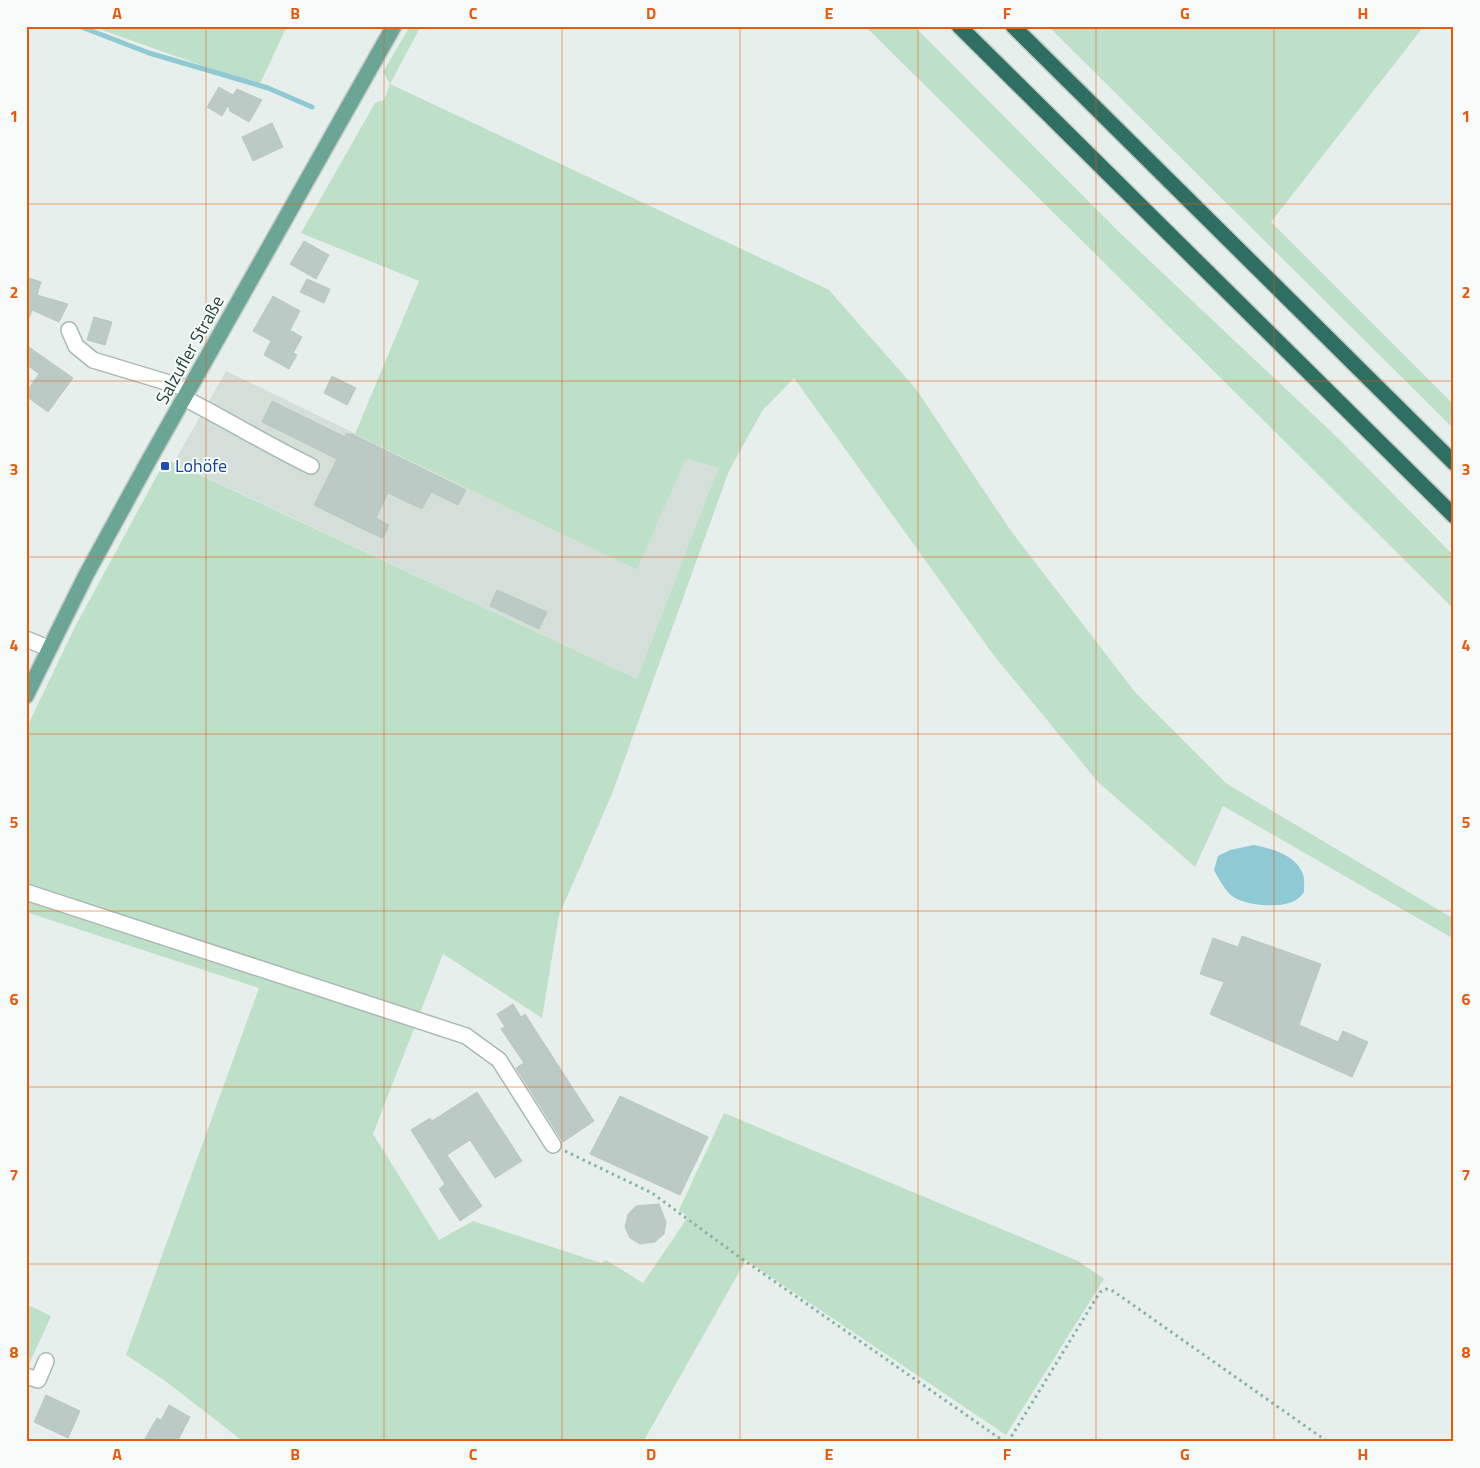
<svg xmlns="http://www.w3.org/2000/svg" width="1480" height="1468" font-family="'Titillium Web',sans-serif">
	<style>
		.built { fill: #d4dfda }
		.green { fill: #bfe0c8 }
		.water { fill: #8ec9d4 }
		.lines { fill: none; stroke-linecap: round; stroke-linejoin: round }
		.stream { stroke: #8ec9d4; stroke-width: 5 }
		.building { fill: #bbcac4; stroke: #b8c9c2 }
		.minor-casing { stroke: #a8b8b2; stroke-width: 18 }
		.major-casing { stroke: #c2cac8; stroke-width: 18 }
		.highway-casing { stroke: #c2cac8; stroke-width: 18 }
		.path { stroke: #86b3a5; stroke-width: 3; stroke-dasharray: 2.5 4; stroke-linecap: butt }
		.minor { stroke: #fff; stroke-width: 15 }
		.major { stroke: #6aa596; stroke-width: 15 }
		.highway { stroke: #2f6f62; stroke-width: 15 }
		.grid { fill: none; stroke: #e8590c; stroke-width: 1; stroke-opacity: 0.55 }
		.transit-dot { fill: #1a4fb4; stroke: #f7fbf9; stroke-width: 2 }
		.labels { text-anchor: middle; stroke-width: 4; stroke-linejoin: round; paint-order: stroke }
		.street-label { font-size: 18px; fill: #24423a; stroke: #f7fbf9 }
		.transit-label { font-size: 18px; fill: #164399; stroke: #f7fbf9; text-anchor: start }
		.neatline { fill: none; stroke: #e8590c; stroke-width: 2 }
		.grid-label { font-size: 16px; text-anchor: middle; font-weight: bold; fill: #e8590c }
	</style>
	<rect width="100%" height="100%" fill="#e6efeb"/>
	<path class="built" d="M226 371 637 570 686 459 718 468 637 679 174 462Z"/>
	<g class="green">
		<path d="M91 26H287L259 86Z"/>
		<path d="M410 26H421L390 84 829 290 916 389 1011 531 1135 692 1227 784 1454 919V939L1223 806 1195 867 1098 782 992 653 794 378 762 411 729 471 612 794 559 915 542 1018 443 954 373 1134 439 1240 473 1221 601 1263 606 1260 643 1283 688 1217 679 1210 724 1113 1078 1261 1104 1279 1006 1435 746 1260 643 1442H244L168 1383 126 1355 259 988 26 912V729L75 627 166 459 637 679 718 468 686 459 637 570 355 434 419 281 301 233 375 103 384 100 390 84 383 72Z"/>
		<path d="M865 26H914L1118 231 1339 439 1454 556V609Z"/>
		<path d="M1048 26H1424L1271 222 1454 405V429Z"/>
		<path d="M26 1304 51 1316 26 1371Z"/>
	</g>
	<path class="water" d="M1254 845C1272 849 1294 854 1302 872 1305 877 1304 886 1304 892 1302 895 1299 898 1296 900 1282 909 1245 906 1232 896 1224 889 1219 879 1214 870L1218 856 1230 850Z"/>
	<g class="lines">
		<path class="stream" d="M79 26 149 53 268 88 312 107"/>
	</g>
	<g class="building">
		<path d="M219 87 233 95 237 89 262 100 249 122 230 111 228 105 222 116 207 107Z"/>
		<path d="M272 123 283 147 253 161 242 137Z"/>
		<path d="M304 241 329 255 316 279 290 264Z"/>
		<path d="M26 277 41 282 37 295 68 304 59 322 32 310 29 318H26Z"/>
		<path d="M307 279 330 289 324 303 300 292Z"/>
		<path d="M273 296 300 311 290 330 302 337 293 353 297 355 289 369 264 355 271 341 253 331Z"/>
		<path d="M94 317 112 322 105 345 87 340Z"/>
		<path d="M26 345 73 378 48 412 26 396V392L39 374 26 364Z"/>
		<path d="M332 376 356 388 347 405 324 393Z"/>
		<path d="M272 401 345 437 346 434H352L466 490 458 505 431 492 422 509 388 493 376 518 389 525 383 538 369 532 314 505 337 459 262 422Z"/>
		<path d="M497 590 547 612 539 629 490 606Z"/>
		<path d="M1242 936 1321 964 1299 1025 1338 1042 1343 1031 1368 1042 1352 1077 1210 1014 1224 982 1200 974 1213 938 1238 947Z"/>
		<path d="M513 1004 521 1017 525 1014 594 1121 563 1142 516 1068 524 1063 501 1029 505 1027 497 1014Z"/>
		<path d="M477 1092 522 1161 495 1178 470 1140 447 1155 482 1206 460 1221 439 1189 445 1184 411 1130 430 1118 432 1121Z"/>
		<path d="M620 1096 708 1137 680 1195 590 1154Z"/>
		<path d="M659 1204 666 1222 664 1234 655 1242 640 1244 630 1238 625 1227 628 1214 636 1206Z"/>
		<path d="M46 1395 80 1411 68 1438 34 1422Z"/>
		<path d="M169 1405 190 1417 177 1442H143L157 1418 161 1420Z"/>
	</g>
	<g class="lines">
		<g class="minor-casing">
			<g id="minor">
				<path d="M69 330 76 346 93 360 189 389"/>
				<path d="M184 398C227 420 268 445 311 466"/>
				<path d="M26 639 48 648"/>
				<path d="M26 892 466 1036 499 1060 553 1145"/>
				<path d="M26 1376 38 1380 46 1361"/>
			</g>
		</g>
		<g class="major-casing">
			<path id="major" d="M26 696 86 575 149 460 394 26"/>
		</g>
		<g class="highway-casing">
			<g id="highway">
				<path d="M959 26 1454 516"/>
				<path d="M1013 26 1454 463"/>
			</g>
		</g>
		<g class="path">
			<path d="M565 1151 652 1193 738 1256 1005 1442"/>
			<path d="M193 1442V1441"/>
			<path d="M1008 1442 1100 1292 1106 1289 1113 1291 1328 1442"/>
		</g>
		<use href="#minor" class="minor"/>
		<use href="#major" class="major"/>
		<use href="#highway" class="highway"/>
	</g>
	<path class="grid" d="M206 26V1442M384 26V1442M562 26V1442M740 26V1442M918 26V1442M1096 26V1442M1274 26V1442M26 204H1454M26 381H1454M26 557H1454M26 734H1454M26 911H1454M26 1087H1454M26 1264H1454"/>
	<rect class="transit-dot" x="160" y="461" width="10" height="10" rx="2.5"/>
	<g class="labels">
		<g class="street-label">
			<text transform="translate(190 350) rotate(-61)" y="6">Salzufler Straße</text>
		</g>
		<g class="transit-label">
			<text x="175" y="472">Lohöfe</text>
		</g>
	</g>
	<rect width="1480" height="1468" fill="none" stroke="#f7fbf9" stroke-width="55"/>
	<rect x="28" y="28" width="1424" height="1412" class="neatline"/>
	<g class="grid-label">
		<text x="117" y="19">A</text>
		<text x="295" y="19">B</text>
		<text x="473" y="19">C</text>
		<text x="651" y="19">D</text>
		<text x="829" y="19">E</text>
		<text x="1007" y="19">F</text>
		<text x="1185" y="19">G</text>
		<text x="1363" y="19">H</text>
		<text x="14" y="122">1</text>
		<text x="1466" y="122">1</text>
		<text x="14" y="298">2</text>
		<text x="1466" y="298">2</text>
		<text x="14" y="475">3</text>
		<text x="1466" y="475">3</text>
		<text x="14" y="651">4</text>
		<text x="1466" y="651">4</text>
		<text x="14" y="828">5</text>
		<text x="1466" y="828">5</text>
		<text x="14" y="1005">6</text>
		<text x="1466" y="1005">6</text>
		<text x="14" y="1181">7</text>
		<text x="1466" y="1181">7</text>
		<text x="14" y="1358">8</text>
		<text x="1466" y="1358">8</text>
		<text x="117" y="1460">A</text>
		<text x="295" y="1460">B</text>
		<text x="473" y="1460">C</text>
		<text x="651" y="1460">D</text>
		<text x="829" y="1460">E</text>
		<text x="1007" y="1460">F</text>
		<text x="1185" y="1460">G</text>
		<text x="1363" y="1460">H</text>
	</g>
</svg>
